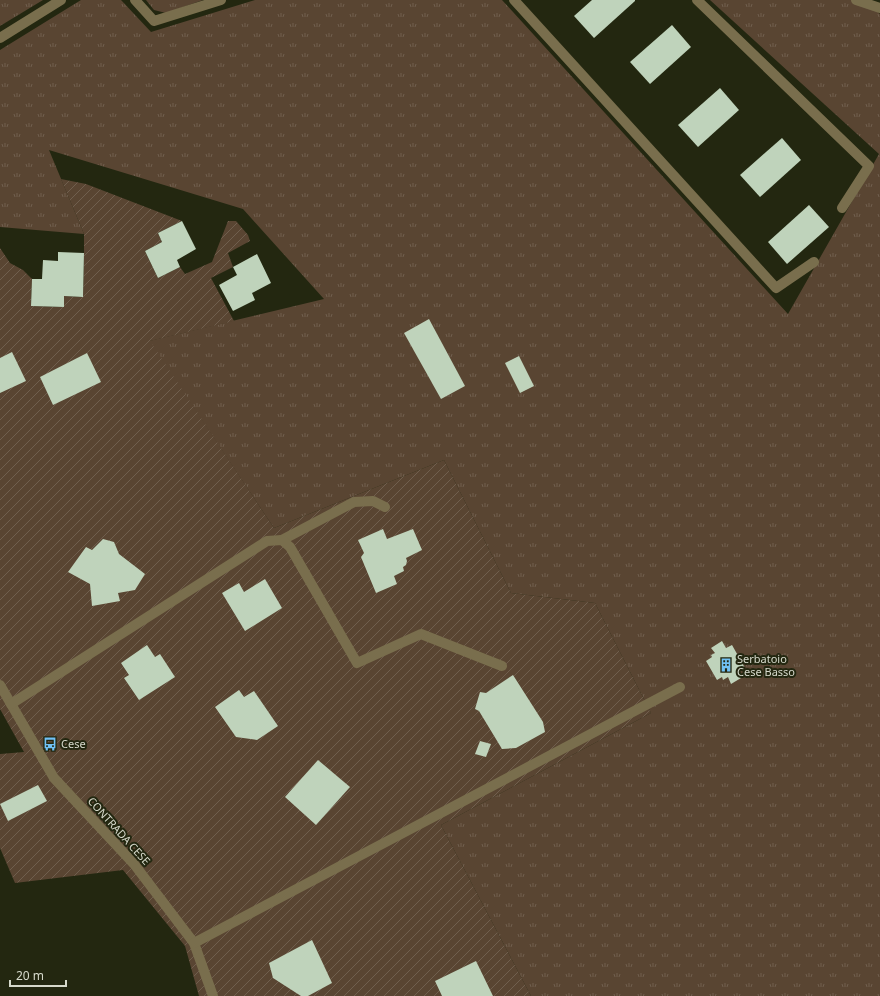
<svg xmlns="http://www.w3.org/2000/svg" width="880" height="996" font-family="'Noto Sans',sans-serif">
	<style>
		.grass { fill: url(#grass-tufts) }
		.garden { fill: url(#garden-furrows) }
		.building { fill: #bfd3bb }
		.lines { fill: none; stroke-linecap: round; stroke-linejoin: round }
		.minor { stroke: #796e4d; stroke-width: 10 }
		.labels { text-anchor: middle; stroke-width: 4; stroke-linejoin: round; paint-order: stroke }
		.poi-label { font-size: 11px; fill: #d6d9cb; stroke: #232710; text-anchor: start }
		.street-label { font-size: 11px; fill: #d6d9cb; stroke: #232710 }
	</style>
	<defs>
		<pattern id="grass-tufts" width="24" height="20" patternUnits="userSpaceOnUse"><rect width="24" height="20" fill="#594532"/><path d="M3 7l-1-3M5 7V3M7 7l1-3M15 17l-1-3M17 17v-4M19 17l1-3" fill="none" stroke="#705f4e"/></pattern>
		<pattern id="garden-furrows" width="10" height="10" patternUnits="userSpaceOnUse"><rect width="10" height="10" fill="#594532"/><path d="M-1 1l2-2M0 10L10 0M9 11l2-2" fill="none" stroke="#705f4e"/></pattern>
	</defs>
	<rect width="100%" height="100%" fill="#232710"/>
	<g class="grass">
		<path d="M0 0H43L0 26Z"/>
		<path d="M81 0H121L151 32 255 0H502L788 314 879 154 710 0H866L880 14V996H531L441 825 651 713 595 603 511 593 444 460 274 528 149 341 324 299 243 209 49 150 84 234 0 227V50Z"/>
		<path d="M146 0H203L166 13 154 10Z"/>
	</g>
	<path class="garden" d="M61 179 86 184 182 221 158 233 162 242 145 251 158 278 180 267 185 274 212 262 228 221H236L248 235 250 241 228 253 233 267 211 278 234 321 150 341 274 528 444 460 511 593 595 603 651 713 441 825 531 996H199L185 946 123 870 15 883 0 848V754L24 752 0 709V248L10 263 23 270 32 279 31 306 63 307 64 296 83 297 84 253V234Z"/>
	<g class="building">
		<path d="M592 0H635V1L594 38 574 16Z"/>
		<path d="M672 25 691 47 650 84 630 62Z"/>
		<path d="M720 88 739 110 698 147 678 125Z"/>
		<path d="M782 138 801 160 760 197 740 175Z"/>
		<path d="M809 205 829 227 787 264 768 242Z"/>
		<path d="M182 221 196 249 177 260 180 267 158 278 145 251 162 242 158 233Z"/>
		<path d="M58 252 84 253 83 297 64 296V307L31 306 32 279H42L43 260 58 261Z"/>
		<path d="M257 254 271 283 252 293 255 300 233 311 219 285 237 275 233 267Z"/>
		<path d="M429 319 465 386 441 399 404 333Z"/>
		<path d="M12 352 26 381 0 393V358Z"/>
		<path d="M87 353 101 382 53 405 40 377Z"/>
		<path d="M519 356 534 386 520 393 505 363Z"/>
		<path d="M383 529 387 539 413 529 422 550 406 558 407 561 406 565 403 567 404 571 394 576 397 584 376 593 361 557 364 553 358 540Z"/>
		<path d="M103 539 114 542 119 554 145 574 135 590 118 593 120 601 92 606 90 584 68 572 86 547 92 550Z"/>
		<path d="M265 579 282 608 245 631 222 593 239 583 244 592Z"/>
		<path d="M722 641 726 648 732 645 745 668 738 673 741 678 731 684 728 677 723 680 722 677 717 680 706 661 712 657 711 655 715 653 711 648Z"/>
		<path d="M147 645 155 657 160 654 175 677 139 700 124 678 129 675 121 663Z"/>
		<path d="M513 675 543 722 545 732 516 748 502 749 479 711 475 709 480 692 486 693Z"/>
		<path d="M239 690 244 697 254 691 278 726 257 740 236 737 215 707Z"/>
		<path d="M480 741 491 744 486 757 475 754Z"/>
		<path d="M318 760 350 787 316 825 285 797Z"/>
		<path d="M38 785 47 801 8 821 0 804Z"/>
		<path d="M312 940 332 983 308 996H301L273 978 269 963Z"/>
		<path d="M476 961 493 996H442L435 981Z"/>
	</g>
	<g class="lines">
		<g class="minor">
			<path d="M135 0 154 21 221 0"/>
			<path d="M514 0 776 288 814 262"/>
			<path d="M697 0 869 166 842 208"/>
			<path d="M856 0 880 8"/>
			<path d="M0 38 61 0"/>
			<path d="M282 540 354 502 373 501 385 507"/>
			<path d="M0 685 54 778 134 864 194 943 213 996"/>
			<path d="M11 704 267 541 282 540 290 547 357 663 421 634 502 666"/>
			<path d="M194 943 680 687"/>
		</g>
	</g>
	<defs>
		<g id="building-bare" transform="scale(1.08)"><path d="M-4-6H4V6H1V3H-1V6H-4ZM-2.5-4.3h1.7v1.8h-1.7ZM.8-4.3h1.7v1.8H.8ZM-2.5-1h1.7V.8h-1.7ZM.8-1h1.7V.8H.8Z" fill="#71c1f5" stroke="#232710" stroke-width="2.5" paint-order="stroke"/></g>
		<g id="bus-bare" transform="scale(1.08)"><path d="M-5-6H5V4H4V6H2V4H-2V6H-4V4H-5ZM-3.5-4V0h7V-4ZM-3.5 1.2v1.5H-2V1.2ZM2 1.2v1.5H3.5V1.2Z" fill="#71c1f5" stroke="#232710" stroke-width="2.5" paint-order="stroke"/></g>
	</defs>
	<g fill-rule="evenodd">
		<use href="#building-bare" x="726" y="665"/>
		<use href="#bus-bare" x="50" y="744"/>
	</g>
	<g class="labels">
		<g class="poi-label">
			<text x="737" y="663">Serbatoio<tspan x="737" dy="13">Cese Basso</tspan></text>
			<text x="61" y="748">Cese</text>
		</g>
		<g class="street-label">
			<text transform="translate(119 831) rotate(48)" y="4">CONTRADA CESE</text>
		</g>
	</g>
	<path d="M10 980v6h56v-6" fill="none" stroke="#d6d9cb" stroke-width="2"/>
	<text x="16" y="980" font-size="12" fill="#d6d9cb" stroke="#232710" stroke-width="3" paint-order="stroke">20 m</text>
</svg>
